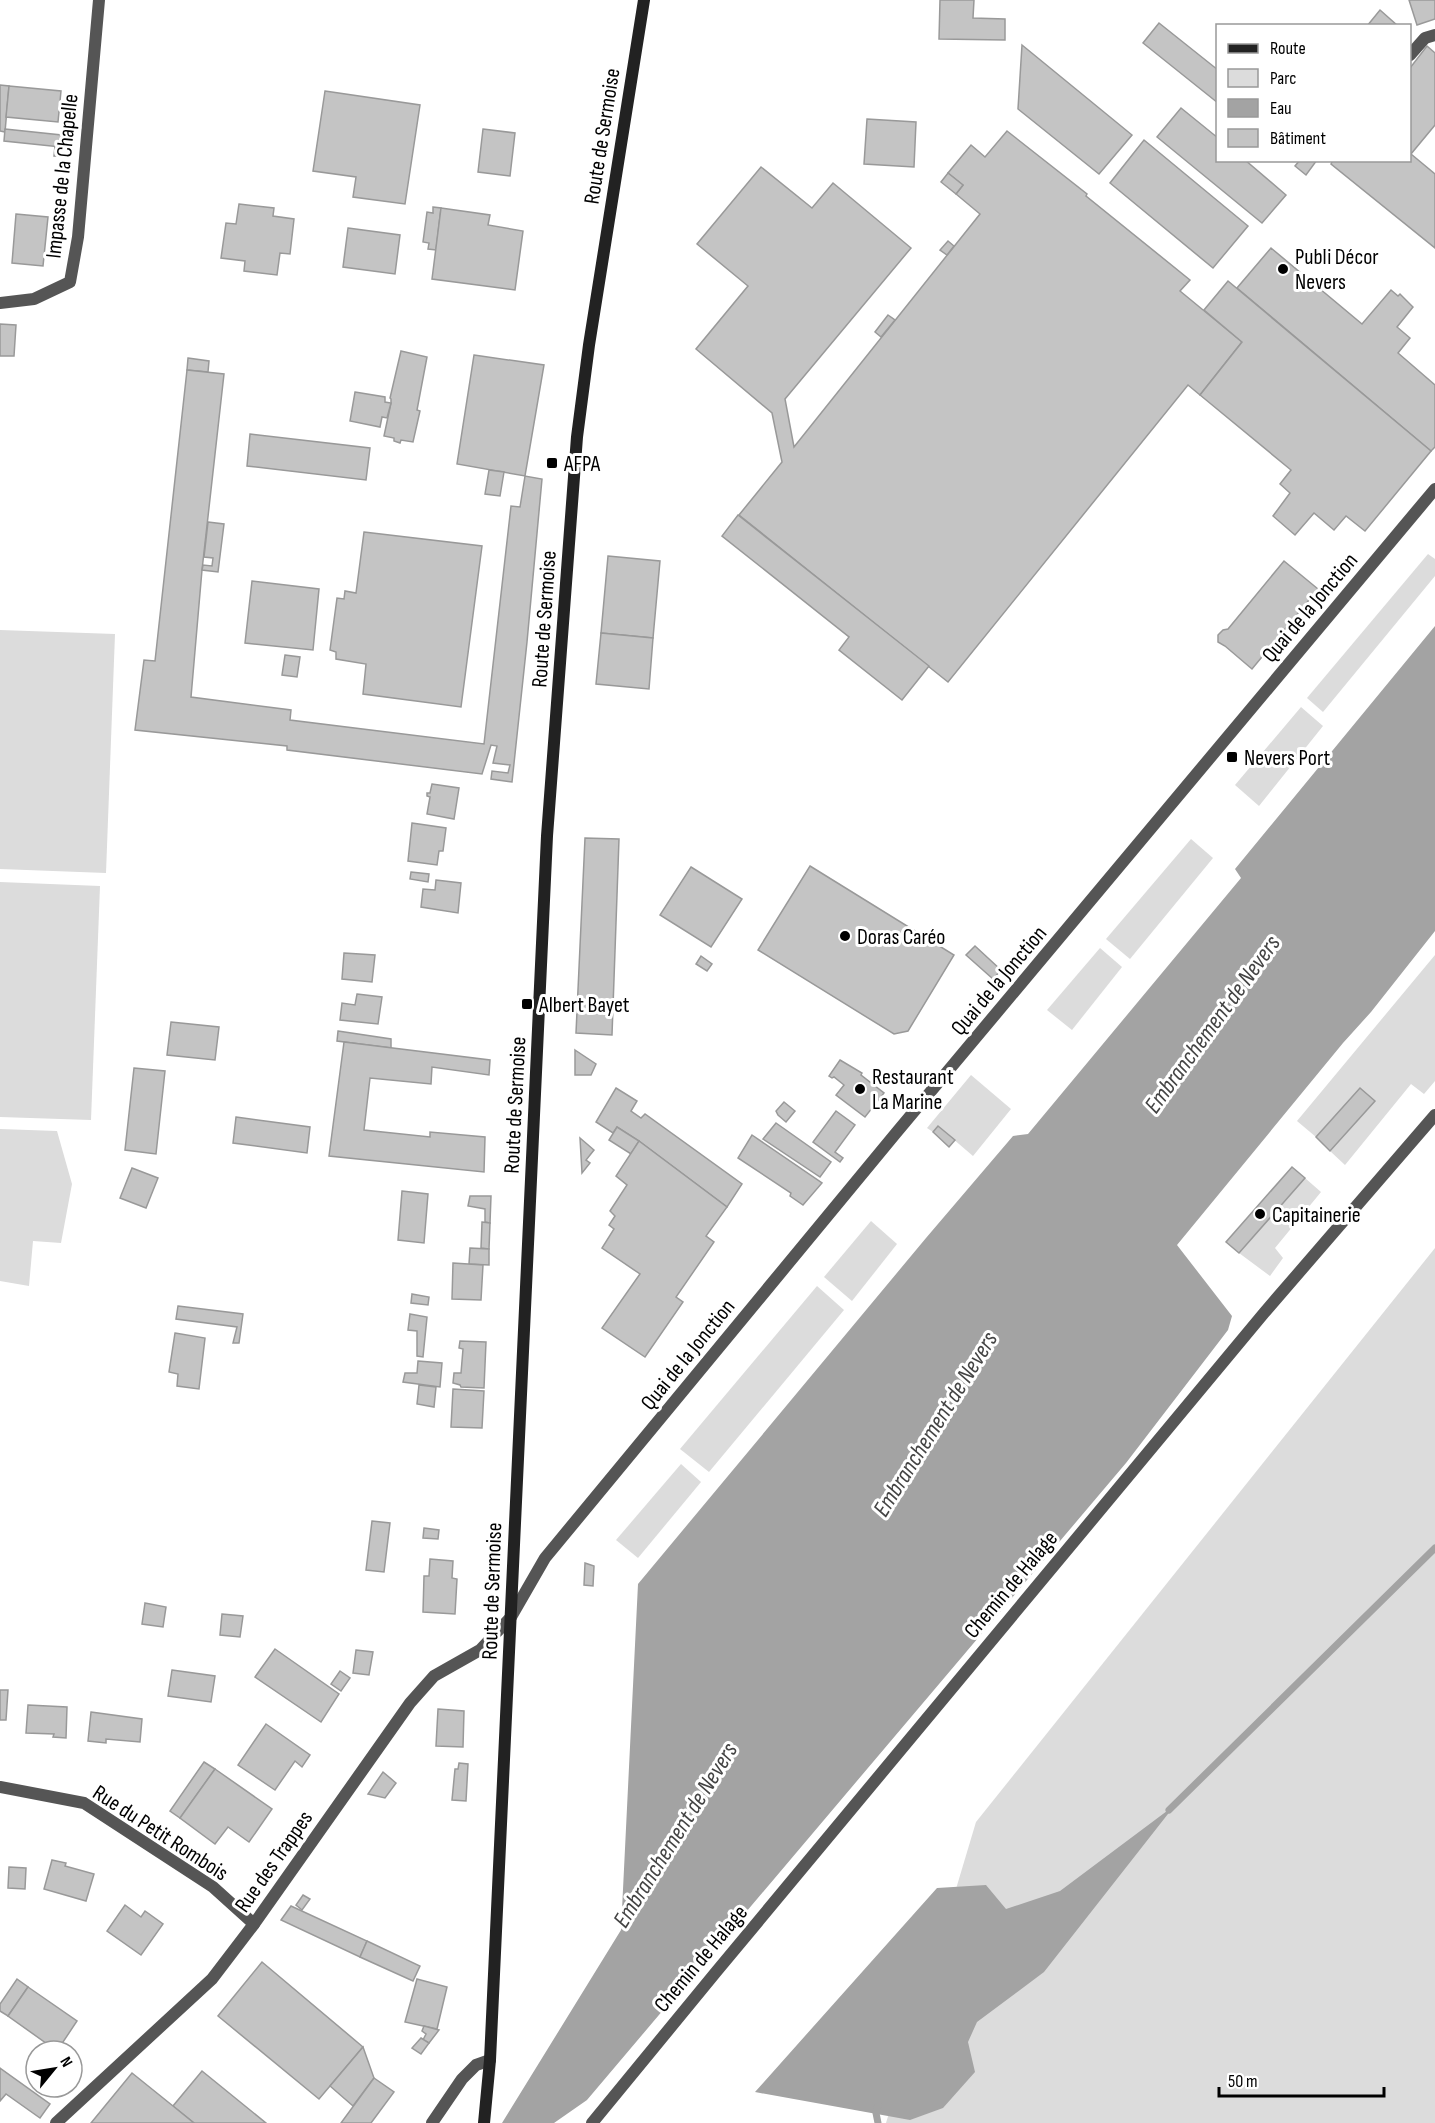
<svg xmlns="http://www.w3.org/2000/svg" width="1435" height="2123" font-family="'Sofia Sans Condensed',sans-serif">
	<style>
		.green { fill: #dcdcdc }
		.water { fill: #a3a3a3 }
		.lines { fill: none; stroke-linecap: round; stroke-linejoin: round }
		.stream { stroke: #a3a3a3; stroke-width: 7 }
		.building { fill: #c4c4c4; stroke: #999; stroke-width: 1.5 }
		.street { stroke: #555; stroke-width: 12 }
		.secondary { stroke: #222; stroke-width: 12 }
		.poi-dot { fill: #000; stroke: #fff; stroke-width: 2 }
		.labels { text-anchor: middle; stroke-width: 6; stroke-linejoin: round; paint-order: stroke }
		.street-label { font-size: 22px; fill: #000; stroke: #fff }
		.poi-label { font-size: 22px; fill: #000; stroke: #fff; text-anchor: start }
		.water-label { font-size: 24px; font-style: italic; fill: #444; stroke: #fff }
	</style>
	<rect width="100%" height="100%" fill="#fff"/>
	<g class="green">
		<path d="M1428 554 1435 559V576L1323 712 1307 698Z"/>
		<path d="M0 630 115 634 106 873 0 869Z"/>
		<path d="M1301 707 1323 726 1259 806 1235 785Z"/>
		<path d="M1191 839 1213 858 1130 959 1106 939Z"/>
		<path d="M0 882 100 886 91 1120 0 1117Z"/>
		<path d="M1100 948 1122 967 1072 1030 1047 1010Z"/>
		<path d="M1435 955V1081L1424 1094 1411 1084 1345 1165 1330 1151 1374 1102 1360 1089 1316 1137 1297 1121Z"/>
		<path d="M971 1075 1011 1109 973 1156 938 1126 933 1132 927 1128Z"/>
		<path d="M0 1129 57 1131 72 1184 61 1243 33 1241 29 1286 0 1281Z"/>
		<path d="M1305 1178 1321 1192 1275 1248 1283 1258 1270 1276 1239 1253Z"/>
		<path d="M871 1221 897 1244 852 1301 824 1277Z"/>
		<path d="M1435 1248V2123H886L976 1822Z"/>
		<path d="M817 1286 844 1310 709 1472 680 1449Z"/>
		<path d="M681 1464 701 1482 638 1558 616 1540Z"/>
	</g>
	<g class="water">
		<path d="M1435 626V931L1371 1012 1343 1043 1177 1245 1232 1316 1228 1330 1126 1463 587 2100 554 2123H502L621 1930 638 1584 926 1238 1013 1136 1028 1134 1241 878 1235 869Z"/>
		<path d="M1175 1805 1044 1972 977 2022 968 2042 975 2072 943 2108 910 2120 755 2092 937 1888 986 1885 1006 1909 1060 1891Z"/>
	</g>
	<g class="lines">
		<g class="stream">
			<path d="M1169 1810 1435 1548"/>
			<path d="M878 2105 876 2113 878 2123"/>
		</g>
	</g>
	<g class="building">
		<path d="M940 0H974L973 18 1005 19V40L939 39Z"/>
		<path d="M1409 0H1435V19L1417 25Z"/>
		<path d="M1380 10 1398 26H1367Z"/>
		<path d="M1159 23 1218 70V103L1143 43Z"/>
		<path d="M1022 45 1132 135 1099 174 1018 109Z"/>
		<path d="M1427 46 1435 53V125L1411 154 1435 174V248L1331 164 1333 160H1410V68Z"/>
		<path d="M0 85 9 86 5 132 0 131Z"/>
		<path d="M9 86 61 91 58 122 6 117Z"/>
		<path d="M325 91 420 105 405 204 353 197 356 177 313 171Z"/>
		<path d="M1181 108 1218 138V160H1245L1286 195 1262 223 1157 137Z"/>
		<path d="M867 119 916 122 914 167 864 164Z"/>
		<path d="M5 129 71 136 70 148 4 141Z"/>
		<path d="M483 129 515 133 510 176 478 172Z"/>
		<path d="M1007 131 1087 194 1086 196 1190 280 1180 291 1242 342 1200 395 1188 385 948 682 739 515 782 462 772 413 696 349 748 286 697 244 761 167 812 208 833 183 911 248 785 399 794 447 980 214 956 194 963 185 948 173 971 145 985 157Z"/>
		<path d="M1144 140 1248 226 1213 268 1110 183Z"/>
		<path d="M55 146 70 148 69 157 54 156Z"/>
		<path d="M1300 160H1317L1306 175 1295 166Z"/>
		<path d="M948 173 963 185 956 194 941 182Z"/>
		<path d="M239 204 274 208 273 216 294 219 290 254 280 253 277 275 244 271 245 261 221 258 226 223 236 224Z"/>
		<path d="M433 207 441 208 436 250 428 249 429 243 423 242 427 212 433 213Z"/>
		<path d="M441 208 490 215 488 225 523 231 515 290 432 279Z"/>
		<path d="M16 214 48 217 43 266 12 263Z"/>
		<path d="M348 228 400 235 395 274 343 267Z"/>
		<path d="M948 241 954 246 947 255 940 250Z"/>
		<path d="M1271 248 1362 324 1391 290 1398 296 1400 294 1413 307 1397 327 1410 338 1398 353 1435 385V447L1431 451 1237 288Z"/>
		<path d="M1228 281 1431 451 1365 531 1346 516 1334 530 1314 513 1295 535 1273 516 1290 493 1280 484 1291 470 1200 395 1242 342 1204 310Z"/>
		<path d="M888 315 895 320 881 337 875 332Z"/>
		<path d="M0 324 16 325 14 356H0Z"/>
		<path d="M401 351 427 357 417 410 420 411 413 442 401 440 400 443 394 441V438L384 436 391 403V399L390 398Z"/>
		<path d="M474 355 544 365 525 476 457 464Z"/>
		<path d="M188 358 209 361 208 372 187 370Z"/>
		<path d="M187 370 224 374 202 570 191 697 291 710 290 720 484 744 511 506 520 507 525 476 542 479 527 642 512 782 491 779 492 771 508 773 510 765 493 763 497 746 491 745 482 774 287 750V746L135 730 144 660 155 661Z"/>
		<path d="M355 392 385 397V402L391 403 387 418 382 417 380 427 350 421Z"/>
		<path d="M250 434 370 448 366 480 247 466Z"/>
		<path d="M489 470 504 472 500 496 485 494Z"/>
		<path d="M738 515 929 666 902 700 839 650 849 637 722 536Z"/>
		<path d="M208 522 224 524 218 572 202 570 203 565 212 566 213 558 204 557Z"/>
		<path d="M364 532 482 546 461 707 363 694 366 664 336 659V652L330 650 337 598 344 599 345 591 356 593Z"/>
		<path d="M608 556 660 561 653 638 601 633Z"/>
		<path d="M1284 561 1318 589 1252 669 1225 646 1218 642V635L1223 630 1228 629Z"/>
		<path d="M252 581 319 589 313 650 245 643Z"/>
		<path d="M601 633 653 638 649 689 596 684Z"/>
		<path d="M285 655 300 657 297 677 282 675Z"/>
		<path d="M432 784 459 788 454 819 427 814 430 797 427 796V793H430Z"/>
		<path d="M412 823 446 828 443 851H439L437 865 408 861Z"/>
		<path d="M585 838 619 839 612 1035 576 1033Z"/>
		<path d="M810 866 954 955 908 1031 894 1034 758 950Z"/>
		<path d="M691 867 742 899 711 947 660 915Z"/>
		<path d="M411 872 429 874 428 882 410 879Z"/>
		<path d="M436 880 461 883 458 913 421 907 423 889 435 890Z"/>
		<path d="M975 946 1001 970 993 979 966 955Z"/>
		<path d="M344 953 375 955 372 982 342 979Z"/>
		<path d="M701 956 712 964 707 971 696 964Z"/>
		<path d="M357 994 382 997 378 1024 340 1020 342 1003 355 1005Z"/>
		<path d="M171 1022 219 1027 215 1060 167 1055Z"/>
		<path d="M338 1031 391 1039V1048L337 1041Z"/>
		<path d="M344 1042 490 1060 489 1075 432 1067 431 1084 370 1078 364 1130 430 1137V1132L485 1137 484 1172 329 1156Z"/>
		<path d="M575 1050 596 1064 591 1075H575Z"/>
		<path d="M840 1060 862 1073 861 1075 884 1093 865 1117 836 1095 844 1085 834 1077 832 1078 829 1076Z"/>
		<path d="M134 1068 165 1071 156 1154 125 1150Z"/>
		<path d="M616 1088 637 1101 631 1111 641 1118 645 1114 742 1184 727 1207 639 1141 617 1127 613 1133 596 1122Z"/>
		<path d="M1360 1088 1375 1101 1330 1151 1316 1137Z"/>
		<path d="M784 1102 795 1111 786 1122 778 1115 776 1111Z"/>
		<path d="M836 1111 855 1125 835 1152 843 1158 840 1162 813 1142Z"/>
		<path d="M236 1117 310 1127 307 1153 233 1143Z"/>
		<path d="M776 1123 831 1162 820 1177 763 1139Z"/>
		<path d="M938 1126 955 1140 949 1147 933 1132Z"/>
		<path d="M617 1127 639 1141 631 1154 609 1140Z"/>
		<path d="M752 1135 822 1183 803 1205 790 1196 791 1193 738 1158Z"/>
		<path d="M580 1138 594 1150 586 1160 590 1163 582 1173Z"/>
		<path d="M639 1141 727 1207 706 1236 714 1242 676 1297 683 1302 645 1357 602 1328 640 1274 602 1248 614 1229 609 1225 615 1216 610 1211 627 1185 616 1176Z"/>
		<path d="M1292 1167 1305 1178 1239 1253 1226 1242Z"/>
		<path d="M132 1168 158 1178 146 1208 120 1198Z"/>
		<path d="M402 1191 428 1194 424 1243 398 1240Z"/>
		<path d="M470 1196H491L490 1223 485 1222V1209L468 1206Z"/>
		<path d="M482 1222 490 1223 489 1249 481 1248Z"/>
		<path d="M470 1248 489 1249V1265L469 1264Z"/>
		<path d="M453 1263 483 1265 481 1300 452 1299Z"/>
		<path d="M412 1294 429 1297 428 1305 411 1303Z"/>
		<path d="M178 1306 243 1314 239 1343H233L237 1327 176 1319Z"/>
		<path d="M410 1314 427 1317 423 1357 417 1356V1331L408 1330Z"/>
		<path d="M175 1333 205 1338 199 1389 177 1386 178 1374 169 1372Z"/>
		<path d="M460 1341 486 1342 484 1388 461 1387 460 1385 453 1383 454 1373H461L463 1349 459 1348Z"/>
		<path d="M418 1361 442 1363 440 1387 403 1382 405 1373H417Z"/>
		<path d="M419 1385 436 1387 434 1407 417 1404Z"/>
		<path d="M453 1389 484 1391 482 1428 451 1427Z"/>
		<path d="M372 1521 390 1523 384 1572 366 1570Z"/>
		<path d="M424 1528 439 1530 438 1539 423 1538Z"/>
		<path d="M430 1559 453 1561 452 1578 457 1579 455 1614 423 1612 424 1576H429Z"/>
		<path d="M585 1563 594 1566 593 1586 584 1585Z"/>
		<path d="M145 1603 166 1607 163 1627 142 1624Z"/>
		<path d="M222 1614 243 1616 240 1637 220 1635Z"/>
		<path d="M275 1649 339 1694 321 1722 255 1677Z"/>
		<path d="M356 1650 373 1652 369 1675 353 1673Z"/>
		<path d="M172 1670 215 1676 211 1702 168 1696Z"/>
		<path d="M340 1671 350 1678 341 1691 331 1684Z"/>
		<path d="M0 1690H8L6 1720H0Z"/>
		<path d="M28 1705 67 1707 66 1738 53 1737 54 1734 26 1733Z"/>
		<path d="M438 1709 464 1711 463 1747 436 1746Z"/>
		<path d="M91 1712 142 1719 140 1742 106 1739V1743L88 1741Z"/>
		<path d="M266 1724 310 1755 302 1767 295 1761 275 1790 238 1765Z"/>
		<path d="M204 1762 215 1769 180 1818 170 1811Z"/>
		<path d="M459 1763 468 1764 466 1801 452 1800 455 1769H458Z"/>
		<path d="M215 1769 272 1809 249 1842 228 1827 215 1844 180 1818Z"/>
		<path d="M383 1772 396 1783 385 1798 368 1794Z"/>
		<path d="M52 1860 66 1863 65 1866 94 1874 86 1901 44 1889Z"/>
		<path d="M9 1867 26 1868 25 1889 8 1888Z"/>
		<path d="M303 1895 310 1899 302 1910 296 1905Z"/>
		<path d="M125 1905 141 1917 145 1911 163 1924 141 1955 107 1931Z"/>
		<path d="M291 1906 367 1941 360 1957 281 1920Z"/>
		<path d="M367 1941 420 1966 413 1981 360 1957Z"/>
		<path d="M262 1962 363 2047 319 2099 218 2016Z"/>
		<path d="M17 1979 28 1987 8 2016 0 2011V2004Z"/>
		<path d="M417 1979 447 1987 437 2029 405 2022Z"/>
		<path d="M28 1987 77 2021 57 2051 8 2016Z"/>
		<path d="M424 2026 439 2030 429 2043 423 2040 426 2034 422 2031Z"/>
		<path d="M421 2038 429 2043 421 2054 412 2048Z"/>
		<path d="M363 2047 374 2078 353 2106 330 2086Z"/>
		<path d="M0 2068 50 2104 40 2118 6 2094 0 2101Z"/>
		<path d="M202 2071 266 2123H194L173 2106Z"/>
		<path d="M132 2073 173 2106 194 2123H91Z"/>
		<path d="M374 2078 394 2092 371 2123H341Z"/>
	</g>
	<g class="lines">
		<g class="street">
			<path d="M1410 55 1425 38 1435 35"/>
			<path d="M0 303 34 299 70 282 78 237 99 0"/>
			<path d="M0 1787 84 1803 213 1887 254 1924"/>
			<path d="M56 2123 212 1979 254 1924 410 1703 434 1676 480 1650 511 1617 545 1558 896 1133 1435 489"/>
			<path d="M432 2123 462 2079 476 2065 490 2060"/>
			<path d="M592 2123 716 1972 1264 1313 1435 1115"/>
		</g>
		<path class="secondary" d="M484 2123 490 2060 547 836 577 437 589 345 644 0"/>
	</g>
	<g class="poi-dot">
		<circle cx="1283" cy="269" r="6"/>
		<rect x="546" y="457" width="12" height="12" rx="3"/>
		<rect x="1226" y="751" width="12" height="12" rx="3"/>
		<circle cx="845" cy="936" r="6"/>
		<rect x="521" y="998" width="12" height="12" rx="3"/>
		<circle cx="860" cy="1089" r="6"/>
		<circle cx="1260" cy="1214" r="6"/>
	</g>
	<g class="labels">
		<g class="street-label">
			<text transform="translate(601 136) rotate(-81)" y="8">Route de Sermoise</text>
			<text transform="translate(61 176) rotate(-84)" y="8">Impasse de la Chapelle</text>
			<text transform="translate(1309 607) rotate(-50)" y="8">Quai de la Jonction</text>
			<text transform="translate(543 619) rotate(-86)" y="8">Route de Sermoise</text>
			<text transform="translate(998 980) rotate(-50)" y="8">Quai de la Jonction</text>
			<text transform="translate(514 1105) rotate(-87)" y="8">Route de Sermoise</text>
			<text transform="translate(687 1354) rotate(-51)" y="8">Quai de la Jonction</text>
			<text transform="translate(1010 1584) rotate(-50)" y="8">Chemin de Halage</text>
			<text transform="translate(491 1591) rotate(-88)" y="8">Route de Sermoise</text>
			<text transform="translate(161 1832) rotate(33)" y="8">Rue du Petit Rombois</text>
			<text transform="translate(273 1861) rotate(-55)" y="8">Rue des Trappes</text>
			<text transform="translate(700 1958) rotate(-50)" y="8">Chemin de Halage</text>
		</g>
		<g class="poi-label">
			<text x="1295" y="264">Publi Décor<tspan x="1295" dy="25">Nevers</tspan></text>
			<text x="564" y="471">AFPA</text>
			<text x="1244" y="765">Nevers Port</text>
			<text x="857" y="944">Doras Caréo</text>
			<text x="539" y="1012">Albert Bayet</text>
			<text x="872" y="1084">Restaurant<tspan x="872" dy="25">La Marine</tspan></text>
			<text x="1272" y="1222">Capitainerie</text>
		</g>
		<g class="water-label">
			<text transform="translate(1212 1024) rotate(-54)" y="8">Embranchement de Nevers</text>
			<text transform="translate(935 1424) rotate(-58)" y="8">Embranchement de Nevers</text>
			<text transform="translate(675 1835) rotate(-58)" y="8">Embranchement de Nevers</text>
		</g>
	</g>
	<rect x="1216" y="24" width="195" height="138" fill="#ffffff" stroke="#999999" stroke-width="1.5"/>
	<rect x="1228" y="44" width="30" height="9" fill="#222222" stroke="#999999" stroke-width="1.5"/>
	<text x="1270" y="54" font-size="18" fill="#000000">Route</text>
	<rect x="1228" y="69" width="30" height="18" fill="#dcdcdc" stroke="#999999" stroke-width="1.5"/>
	<text x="1270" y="84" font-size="18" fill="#000000">Parc</text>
	<rect x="1228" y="99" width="30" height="18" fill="#a3a3a3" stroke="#999999" stroke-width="1.5"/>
	<text x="1270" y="114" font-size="18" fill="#000000">Eau</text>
	<rect x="1228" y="129" width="30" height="18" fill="#c4c4c4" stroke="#999999" stroke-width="1.5"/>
	<text x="1270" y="144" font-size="18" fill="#000000">Bâtiment</text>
	<g transform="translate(54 2069) rotate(60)"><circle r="28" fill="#ffffff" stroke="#999999" stroke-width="1.5"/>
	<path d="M0-4.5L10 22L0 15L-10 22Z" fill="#000000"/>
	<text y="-9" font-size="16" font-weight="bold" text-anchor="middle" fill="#000000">N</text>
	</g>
	<path d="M1219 2087v9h165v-9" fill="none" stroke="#000000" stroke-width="3"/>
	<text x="1228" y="2087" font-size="18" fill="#000000" stroke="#ffffff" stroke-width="4.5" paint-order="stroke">50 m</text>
</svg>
